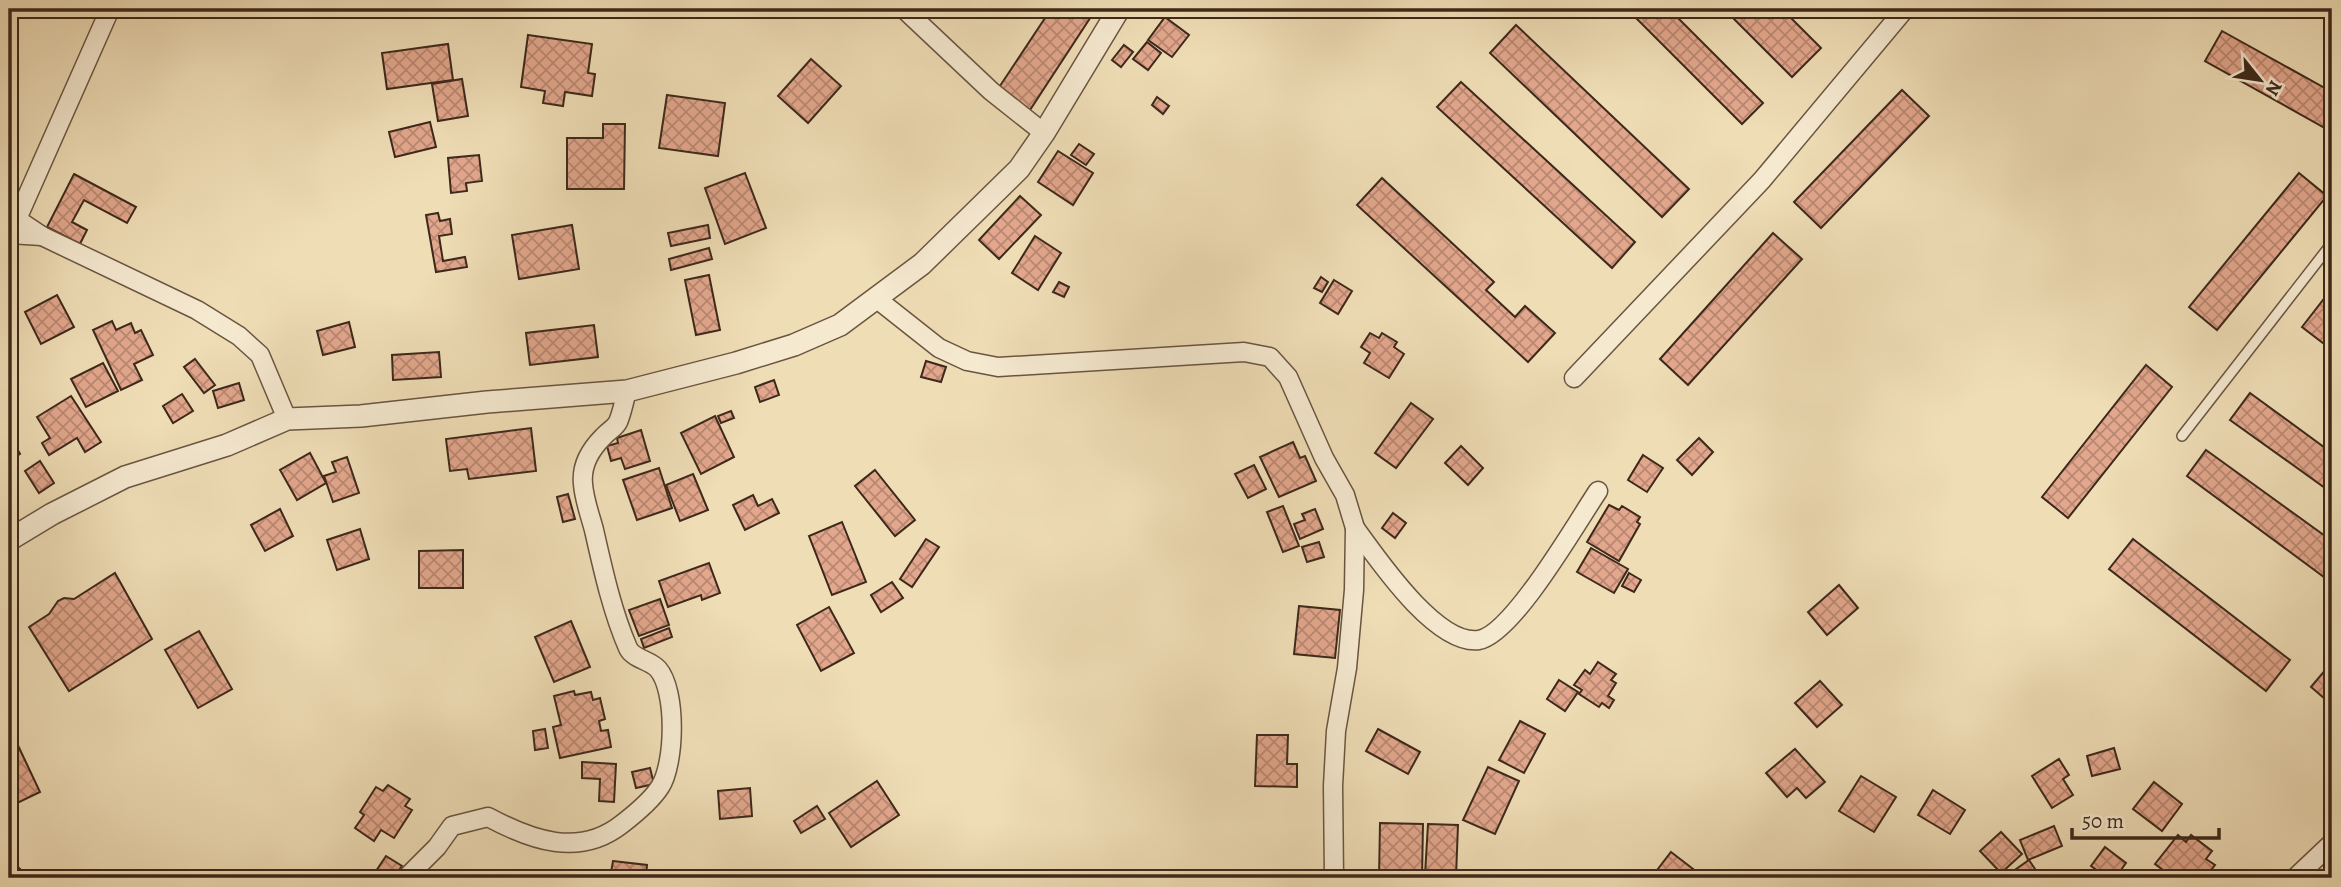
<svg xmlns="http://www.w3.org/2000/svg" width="2341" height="887" font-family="Alegreya,serif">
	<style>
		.building { fill: url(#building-cross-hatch); stroke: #3d281a; stroke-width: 2 }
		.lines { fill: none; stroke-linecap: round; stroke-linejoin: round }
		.service-casing { stroke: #6a5541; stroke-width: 12 }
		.minor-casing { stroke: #6a5541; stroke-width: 21 }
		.tertiary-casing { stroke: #6a5541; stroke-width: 24 }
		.service { stroke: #f5e9d0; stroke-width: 9 }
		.minor { stroke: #f5e9d0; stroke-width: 18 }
		.tertiary { stroke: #f5e9d0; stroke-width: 21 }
	</style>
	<defs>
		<pattern id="building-cross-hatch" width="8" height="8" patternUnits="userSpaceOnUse" patternTransform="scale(1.75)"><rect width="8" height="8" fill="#e3a78d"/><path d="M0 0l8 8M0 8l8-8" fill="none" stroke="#b98872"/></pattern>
	</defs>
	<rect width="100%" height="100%" fill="#efddb6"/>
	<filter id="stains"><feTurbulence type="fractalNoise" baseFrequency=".00286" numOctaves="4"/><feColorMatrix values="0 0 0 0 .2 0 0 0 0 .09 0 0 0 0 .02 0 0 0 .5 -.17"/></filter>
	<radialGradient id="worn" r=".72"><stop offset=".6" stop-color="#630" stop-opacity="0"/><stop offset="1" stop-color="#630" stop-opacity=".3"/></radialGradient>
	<g class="building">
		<path d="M1051 9H1096L1028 113 996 92Z"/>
		<path d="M1627 9H1669L1763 103 1742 124Z"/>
		<path d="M1724 9H1782L1821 48 1792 77Z"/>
		<path d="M1165 17 1189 35 1172 57 1148 40Z"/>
		<path d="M1516 25 1689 189 1662 217 1490 53Z"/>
		<path d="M2222 31 2332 92V132L2205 61Z"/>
		<path d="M528 35 592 44 588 73 595 74 592 96 565 92 563 106 543 103 545 91 521 87Z"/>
		<path d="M1147 42 1161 53 1148 70 1133 59Z"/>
		<path d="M448 44 453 80 387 89 382 53Z"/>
		<path d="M1124 45 1133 52 1121 67 1112 60Z"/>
		<path d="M811 59 841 86 808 123 778 96Z"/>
		<path d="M462 79 468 116 438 121 432 84Z"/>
		<path d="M1461 82 1635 242 1612 268 1437 107Z"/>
		<path d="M1902 90 1929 116 1821 228 1794 202Z"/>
		<path d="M667 95 725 103 718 156 659 148Z"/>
		<path d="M1157 97 1169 106 1163 114 1152 105Z"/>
		<path d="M430 122 436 147 395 157 389 132Z"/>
		<path d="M603 124H625L624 189H567V138H603Z"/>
		<path d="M1079 144 1094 154 1086 165 1071 155Z"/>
		<path d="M1058 151 1093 173 1073 205 1038 182Z"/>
		<path d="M479 155 482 181 466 183 467 191 451 193 448 158Z"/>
		<path d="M745 173 766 228 725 244 705 188Z"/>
		<path d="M2299 173 2327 196 2217 330 2189 307Z"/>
		<path d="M74 174 136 207 127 223 84 200 72 222 87 230 80 244 47 227Z"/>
		<path d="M1382 178 1494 282 1486 290 1515 317 1525 306 1555 333 1528 362 1357 205Z"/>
		<path d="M1020 196 1041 215 999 259 979 240Z"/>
		<path d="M438 213 440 221 450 219 452 234 439 236 443 261 465 257 467 267 436 272 426 215Z"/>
		<path d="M572 225 579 269 519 279 512 235Z"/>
		<path d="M708 225 710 238 671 246 668 233Z"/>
		<path d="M1773 233 1802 259 1688 385 1660 359Z"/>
		<path d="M1035 236 1061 253 1038 290 1012 273Z"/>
		<path d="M709 248 712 259 671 270 669 259Z"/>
		<path d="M709 275 720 330 696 335 685 280Z"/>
		<path d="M1321 277 1328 282 1322 292 1314 288Z"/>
		<path d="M1334 280 1352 291 1338 314 1320 303Z"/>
		<path d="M1059 282 1069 287 1064 297 1053 292Z"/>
		<path d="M57 295 74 327 41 344 25 312Z"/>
		<path d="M2323 300 2332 308V350L2302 327Z"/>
		<path d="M112 321 116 330 131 323 135 333 141 330 153 355 134 364 142 380 121 390 93 330Z"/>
		<path d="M349 322 355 347 323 355 317 331Z"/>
		<path d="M594 325 598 357 530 365 526 333Z"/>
		<path d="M1370 333 1379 338 1382 333 1397 342 1394 347 1404 354 1389 378 1364 363 1370 353 1361 347Z"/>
		<path d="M439 352 441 377 393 380 392 355Z"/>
		<path d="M195 359 215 385 204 393 184 367Z"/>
		<path d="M926 361 946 367 941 382 921 377Z"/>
		<path d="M103 363 118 391 86 407 71 379Z"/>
		<path d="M2146 365 2172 387 2068 518 2042 497Z"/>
		<path d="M774 380 779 395 760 402 755 387Z"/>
		<path d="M239 383 244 400 218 408 213 391Z"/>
		<path d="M2250 393 2332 453V493L2230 420Z"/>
		<path d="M182 394 193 411 173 423 163 406Z"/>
		<path d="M71 396 101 442 85 452 77 438 49 455 42 443 50 438 37 417Z"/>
		<path d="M1411 403 1433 419 1396 468 1375 453Z"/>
		<path d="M731 411 734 418 721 423 718 416Z"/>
		<path d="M715 416 734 457 701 474 681 433Z"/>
		<path d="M531 428 536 471 469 479 467 469 450 471 446 439Z"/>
		<path d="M641 430 650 461 625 469 621 458 611 461 607 446 618 443 617 438Z"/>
		<path d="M9 434 20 454 9 461Z"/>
		<path d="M1699 438 1713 452 1692 475 1677 460Z"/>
		<path d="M1293 442 1300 458 1305 456 1316 481 1279 497 1260 457Z"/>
		<path d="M1461 446 1483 468 1468 485 1445 463Z"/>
		<path d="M2206 450 2332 541V583L2187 476Z"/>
		<path d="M310 453 326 483 297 500 280 470Z"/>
		<path d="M1643 455 1663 468 1647 492 1628 480Z"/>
		<path d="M347 457 359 493 333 502 324 476 336 472 332 462Z"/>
		<path d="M40 461 54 483 39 493 25 471Z"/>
		<path d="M1254 465 1266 489 1248 498 1235 474Z"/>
		<path d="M659 468 672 508 637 520 623 480Z"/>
		<path d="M875 470 915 520 895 536 855 486Z"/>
		<path d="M693 474 708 510 680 521 666 485Z"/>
		<path d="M568 494 575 519 563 522 557 497Z"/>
		<path d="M753 495 758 506 772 499 779 513 745 530 733 505Z"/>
		<path d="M1609 505 1619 510 1622 506 1640 517 1637 522 1640 524 1619 561 1587 542Z"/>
		<path d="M1283 506 1299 546 1283 552 1267 512Z"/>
		<path d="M280 509 293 536 265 551 251 525Z"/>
		<path d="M1315 509 1323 529 1300 539 1294 524 1305 520 1302 514Z"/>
		<path d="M1393 513 1406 523 1395 538 1382 528Z"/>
		<path d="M842 522 866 582 832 595 809 536Z"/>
		<path d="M360 529 369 559 337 570 327 540Z"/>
		<path d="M926 539 939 547 912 587 900 579Z"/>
		<path d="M2133 539 2290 660 2266 691 2109 569Z"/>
		<path d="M1319 542 1324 557 1307 562 1302 547Z"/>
		<path d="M1591 548 1628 569 1614 593 1577 572Z"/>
		<path d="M463 550V588H419V551Z"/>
		<path d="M709 563 720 593 702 600 701 595 668 607 659 581Z"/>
		<path d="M115 573 152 639 69 691 29 627 49 614 58 601 64 598 74 599Z"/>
		<path d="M1629 573 1641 580 1634 592 1622 586Z"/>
		<path d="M892 582 903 598 881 612 871 595Z"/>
		<path d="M1839 585 1858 608 1827 635 1808 612Z"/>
		<path d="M660 599 669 625 639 636 629 610Z"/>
		<path d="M1299 606 1340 610 1335 658 1294 654Z"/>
		<path d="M829 607 854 653 821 671 797 625Z"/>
		<path d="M571 621 590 667 554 682 535 637Z"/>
		<path d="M669 628 672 637 644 648 641 639Z"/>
		<path d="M199 631 232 689 198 708 165 650Z"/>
		<path d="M1598 662 1616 674 1611 680 1616 683 1608 696 1614 700 1609 708 1602 703 1599 707 1579 694 1582 690 1574 685 1585 670 1590 674Z"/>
		<path d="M2332 662V705L2311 687Z"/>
		<path d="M1559 680 1578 692 1565 711 1547 699Z"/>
		<path d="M1820 681 1842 705 1817 727 1795 703Z"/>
		<path d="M574 691 575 695 591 692 593 700 600 698 605 719 599 721 601 731 608 730 611 747 560 758 553 727 561 725 554 696Z"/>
		<path d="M1520 721 1545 734 1524 773 1499 760Z"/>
		<path d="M545 729 548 748 535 750 533 731Z"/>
		<path d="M1378 729 1420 752 1408 774 1366 751Z"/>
		<path d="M1257 735H1288L1287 764H1297V787L1255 786Z"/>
		<path d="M14 737 40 792 9 807V740Z"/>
		<path d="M2114 748 2120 769 2092 776 2087 756Z"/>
		<path d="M1795 749 1825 782 1806 798 1797 788 1787 797 1766 773Z"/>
		<path d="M2059 759 2069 775 2063 779 2073 795 2052 808 2032 776Z"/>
		<path d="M582 762 616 764 614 802 599 801 600 779 582 778Z"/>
		<path d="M1488 767 1519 781 1495 834 1463 820Z"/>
		<path d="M650 768 654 784 636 788 632 772Z"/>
		<path d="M1861 776 1896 797 1874 832 1839 811Z"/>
		<path d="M877 781 899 815 851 847 829 813Z"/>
		<path d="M2154 782 2182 804 2162 831 2133 809Z"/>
		<path d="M388 785 410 799 405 806 412 810 394 838 381 830 374 841 355 828 364 815 360 812 376 787 383 791Z"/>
		<path d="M750 788 752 816 720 819 718 791Z"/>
		<path d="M1933 790 1965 810 1950 834 1918 815Z"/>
		<path d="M817 806 825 819 801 833 794 821Z"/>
		<path d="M1380 823 1423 824 1422 878H1379Z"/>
		<path d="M1428 824 1458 825 1456 877 1425 875Z"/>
		<path d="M2054 826 2062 846 2028 860 2020 840Z"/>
		<path d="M2001 832 2022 854 2001 873 1980 851Z"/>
		<path d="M2178 835 2186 842 2191 835 2212 851 2206 859 2215 865 2205 878H2163L2167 873 2155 864Z"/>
		<path d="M2105 847 2126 863 2115 878H2108L2091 866Z"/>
		<path d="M1671 852 1693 869 1686 878H1651Z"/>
		<path d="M386 856 402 866 393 878H387L376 871Z"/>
		<path d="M9 858 29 878H9Z"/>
		<path d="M2029 860 2041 878H2006L2005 877Z"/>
		<path d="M613 861 647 865 646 878H610Z"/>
	</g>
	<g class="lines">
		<g class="service-casing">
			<path id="service" d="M2182 436 2332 243"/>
		</g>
		<g class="minor-casing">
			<g id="minor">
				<path d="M904 9 991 91 1044 133"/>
				<path d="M9 214 42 236 197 310 239 336 260 355 287 419"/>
				<path d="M17 219 110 9"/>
				<path d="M9 234 42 236"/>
				<path d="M877 299 939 348 967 361 998 367 1244 352 1270 357 1288 377 1324 458 1345 495 1355 528 1354 590 1347 668 1336 731 1333 786 1334 878"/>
				<path d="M1574 378 1762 180 1905 9"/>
				<path d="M1355 528C1377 558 1436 646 1479 640 1513 634 1577 522 1598 491"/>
				<path d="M406 878 437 847 452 826 488 817C531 840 579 858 622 824 635 814 651 801 660 787 675 764 677 691 658 669 650 660 633 659 628 648 612 611 603 570 594 530 590 515 584 499 583 484 581 465 590 450 603 437 607 432 615 428 618 422 622 413 624 401 627 391"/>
				<path d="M2295 878 2332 843"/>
			</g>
		</g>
		<g class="tertiary-casing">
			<path id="tertiary" d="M9 540 52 514 125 477 227 445 287 419 361 416 487 402 627 391 736 363 794 345 840 325 922 264 1019 169 1044 133 1119 9"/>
		</g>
		<use href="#service" class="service"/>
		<use href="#minor" class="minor"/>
		<use href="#tertiary" class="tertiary"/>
	</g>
	<rect width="2341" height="887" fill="none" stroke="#efddb6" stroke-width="35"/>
	<rect x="10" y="10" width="2320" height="866" fill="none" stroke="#3d281a" stroke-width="3.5"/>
	<rect x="18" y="18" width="2306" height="852" fill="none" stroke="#3d281a" stroke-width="2"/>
	<g transform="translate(2260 80) rotate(120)" stroke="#f5e9d0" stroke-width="5" paint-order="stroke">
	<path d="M0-5L12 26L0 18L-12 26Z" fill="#3d281a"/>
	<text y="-10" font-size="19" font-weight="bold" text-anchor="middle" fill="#3d281a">N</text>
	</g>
	<path d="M2072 828v10h147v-10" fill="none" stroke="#3d281a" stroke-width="3.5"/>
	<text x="2082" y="828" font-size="21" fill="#3d281a" stroke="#f5e9d0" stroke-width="5" paint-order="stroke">50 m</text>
	<rect width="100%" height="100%" filter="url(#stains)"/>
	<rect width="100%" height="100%" fill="url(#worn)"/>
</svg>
